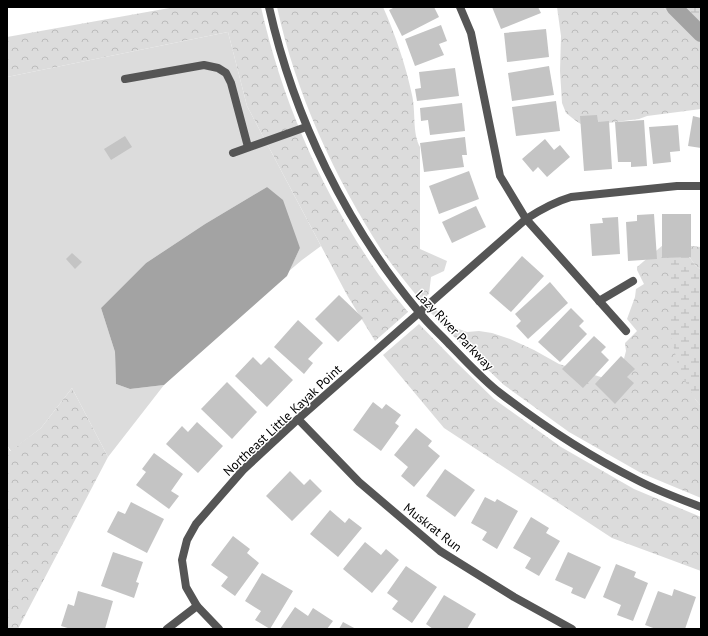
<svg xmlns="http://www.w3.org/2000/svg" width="708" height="636" font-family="'PT Sans',sans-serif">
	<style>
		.forest { fill: url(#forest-crowns) }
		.wetland { fill: url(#wetland-marsh) }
		.park { fill: #dcdcdc }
		.water { fill: #a3a3a3 }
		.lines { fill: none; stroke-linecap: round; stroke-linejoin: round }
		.canal { stroke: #a3a3a3; stroke-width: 16 }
		.building { fill: #c4c4c4 }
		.service { stroke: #555; stroke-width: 8 }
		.minor { stroke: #555; stroke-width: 8 }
		.labels { text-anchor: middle; stroke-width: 3; stroke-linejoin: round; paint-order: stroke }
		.street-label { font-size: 13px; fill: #000; stroke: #fff }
	</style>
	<defs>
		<pattern id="forest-crowns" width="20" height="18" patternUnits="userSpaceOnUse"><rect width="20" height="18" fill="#dcdcdc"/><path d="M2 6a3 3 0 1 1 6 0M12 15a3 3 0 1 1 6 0" fill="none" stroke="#bbb"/></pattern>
		<pattern id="wetland-marsh" width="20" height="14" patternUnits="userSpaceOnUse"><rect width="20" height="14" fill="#dcdcdc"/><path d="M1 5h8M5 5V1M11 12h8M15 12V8" fill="none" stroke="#bbb"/></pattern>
	</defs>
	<rect width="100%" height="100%" fill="#fff"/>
	<g class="forest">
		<path d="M175 7H261C281 97 319 185 370 262 381 279 395 296 408 312L375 341 347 295 247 106 228 32 7 77V37Z"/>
		<path d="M277 7H383C395 34 406 66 412 95 416 112 412 132 420 147V249L447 261 444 271 431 277 429 294 421 301C408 285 394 268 382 251 334 176 296 94 277 7Z"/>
		<path d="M557 7H663L691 33 701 39V109L647 116 639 119 584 126 576 121 566 113 562 103 560 71 561 36Z"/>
		<path d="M663 245H681L701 247V270L695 265 681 245 695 399 701 406V498L641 473 569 432 504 385 464 347 431 313 436 309 448 325 467 332 479 331 492 333 510 339 534 350 559 364 604 378 621 370 626 351 625 343 637 331 627 319 635 297 636 289 644 284 637 270V267Z"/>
		<path d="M419 324 454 360 494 399 561 447 634 489 701 517V571L612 538 444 428 383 355Z"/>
		<path d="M72 388 108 457 18 629H7V445L10 451 41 428Z"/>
	</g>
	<g class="wetland">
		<path d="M663 7H701V39L691 33Z"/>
		<path d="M681 245 695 265 701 270V406L695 399 679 370 669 327 671 252Z"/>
	</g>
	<path class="park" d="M228 32 247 106 321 246 302 260 289 271 300 248 267 187 205 224 146 263 101 308 115 352 116 384 130 389 164 385 108 457 72 388 41 428 11 451 7 445V77Z"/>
	<path class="water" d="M267 187 283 200 300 248 287 276 164 385 130 389 116 384 115 352 101 308 146 263 205 224Z"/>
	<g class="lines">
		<path class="canal" d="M674 7 701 34"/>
	</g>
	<g class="building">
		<path d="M395 7H434L439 17 402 36 389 10Z"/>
		<path d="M492 7H538L541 13 501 29Z"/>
		<path d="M441 25 447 41 439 44 444 55 415 66 405 39Z"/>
		<path d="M546 29 549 57 507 62 504 33Z"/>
		<path d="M549 66 554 95 512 101 508 73Z"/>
		<path d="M455 68 459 96 417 101 415 89 421 88 419 72Z"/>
		<path d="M556 101 560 131 516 136 512 107Z"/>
		<path d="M462 103 465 131 430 135 428 120 421 121 420 108Z"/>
		<path d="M597 115 598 122 609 121 612 169 584 171 580 116Z"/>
		<path d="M693 116 701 118V148L688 146Z"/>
		<path d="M644 120 647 166 631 167V162H618L615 122Z"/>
		<path d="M678 125 680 151 670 152 671 162 653 164 649 127Z"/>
		<path d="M125 136 132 147 111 160 104 149Z"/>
		<path d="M465 137 467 155H462L464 167 424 172 420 143Z"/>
		<path d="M545 139 554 150 560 145 570 157 547 177 538 167 533 172 522 159Z"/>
		<path d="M469 171 479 199 439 214 429 186Z"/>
		<path d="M476 206 486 227 452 243 442 222Z"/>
		<path d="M654 214 657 259 628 261 626 222 637 221V215Z"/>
		<path d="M662 214H691V257L662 258Z"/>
		<path d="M618 217 620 254 592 256 590 224 603 223 602 218Z"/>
		<path d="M72 253 82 262 75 269 66 259Z"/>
		<path d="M522 256 544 276 511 312 489 293Z"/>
		<path d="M550 282 568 303 528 339 516 326 521 321 515 314Z"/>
		<path d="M339 295 363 318 338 342 315 319Z"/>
		<path d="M571 308 584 321 579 326 587 334 560 362 538 342Z"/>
		<path d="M298 320 323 343 308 359 313 363 304 374 274 347Z"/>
		<path d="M594 336 606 347 601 352 609 360 583 388 562 369Z"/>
		<path d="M621 356 635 369 627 377 634 383 615 404 595 384Z"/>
		<path d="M253 357 261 365 269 357 293 380 267 407 235 376Z"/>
		<path d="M227 382 257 412 232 439 201 409Z"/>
		<path d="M373 402 382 409 386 404 401 415 395 423 399 426 381 451 353 430Z"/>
		<path d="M197 422 223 446 198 473 166 444 182 426 188 432Z"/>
		<path d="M416 428 432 441 428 446 440 456 414 487 401 476 408 467 394 455Z"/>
		<path d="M154 453 183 474 171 491 179 496 169 509 136 485 146 472 142 469Z"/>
		<path d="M445 469 475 490 455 517 426 496Z"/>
		<path d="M290 471 304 485 310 479 322 491 292 521 266 496Z"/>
		<path d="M485 497 495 502 497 499 518 511 497 549 482 540 487 532 471 523Z"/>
		<path d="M131 502 164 519 147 553 107 532 118 511 125 514Z"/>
		<path d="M330 510 345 523 349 518 362 528 338 557 310 534Z"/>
		<path d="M531 517 549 528 546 533 560 541 539 576 525 568 531 558 513 548Z"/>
		<path d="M233 536 250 549 247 553 259 563 235 596 221 586 228 577 211 565Z"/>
		<path d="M365 542 381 555 386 549 399 560 372 593 343 569Z"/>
		<path d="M113 552 143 562 136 582 139 583 134 598 101 586Z"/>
		<path d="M568 552 601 567 585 599 571 593 573 588 555 580Z"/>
		<path d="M616 564 636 572 634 577 648 583 633 621 617 615 621 605 603 597Z"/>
		<path d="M406 566 437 587 412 623 392 609 398 601 387 593Z"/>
		<path d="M262 573 293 591 270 629 255 620 261 611 245 601Z"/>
		<path d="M674 589 696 597 685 629H656L645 625 658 591 672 596Z"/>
		<path d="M78 591 113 601 105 629H71L61 626 68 604 74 606Z"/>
		<path d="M444 595 476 614 467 629H433L426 624Z"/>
		<path d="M295 607 308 616 313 608 333 621 327 629H280Z"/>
		<path d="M343 622 356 629H339Z"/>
	</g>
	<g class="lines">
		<g class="service">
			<path d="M125 79 204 65 218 68 226 73 231 83 248 147"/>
			<path d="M233 153 306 127"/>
		</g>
		<g class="minor">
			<path d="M269 7C294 118 346 225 419 312 428 324 440 334 450 345 466 361 482 379 500 393 543 426 589 456 637 480 658 491 680 499 701 507"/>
			<path d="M460 7 471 33 500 176 526 219 626 331"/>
			<path d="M599 301 633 281"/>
			<path d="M298 419 359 482 440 551 514 597 572 629"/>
			<path d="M167 629 197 606"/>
			<path d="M219 629 197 606 186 587 182 560 187 540 196 524 243 470 298 419 526 219C540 210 554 202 571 197L677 186H701"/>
		</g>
	</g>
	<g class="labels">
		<g class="street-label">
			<text transform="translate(455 330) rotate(46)" y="5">Lazy River Parkway</text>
			<text transform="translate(282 420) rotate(-43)" y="5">Northeast Little Kayak Point</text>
			<text transform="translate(433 527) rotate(38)" y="5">Muskrat Run</text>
		</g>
	</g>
	<rect width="708" height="636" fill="none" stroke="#000000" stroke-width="16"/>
</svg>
